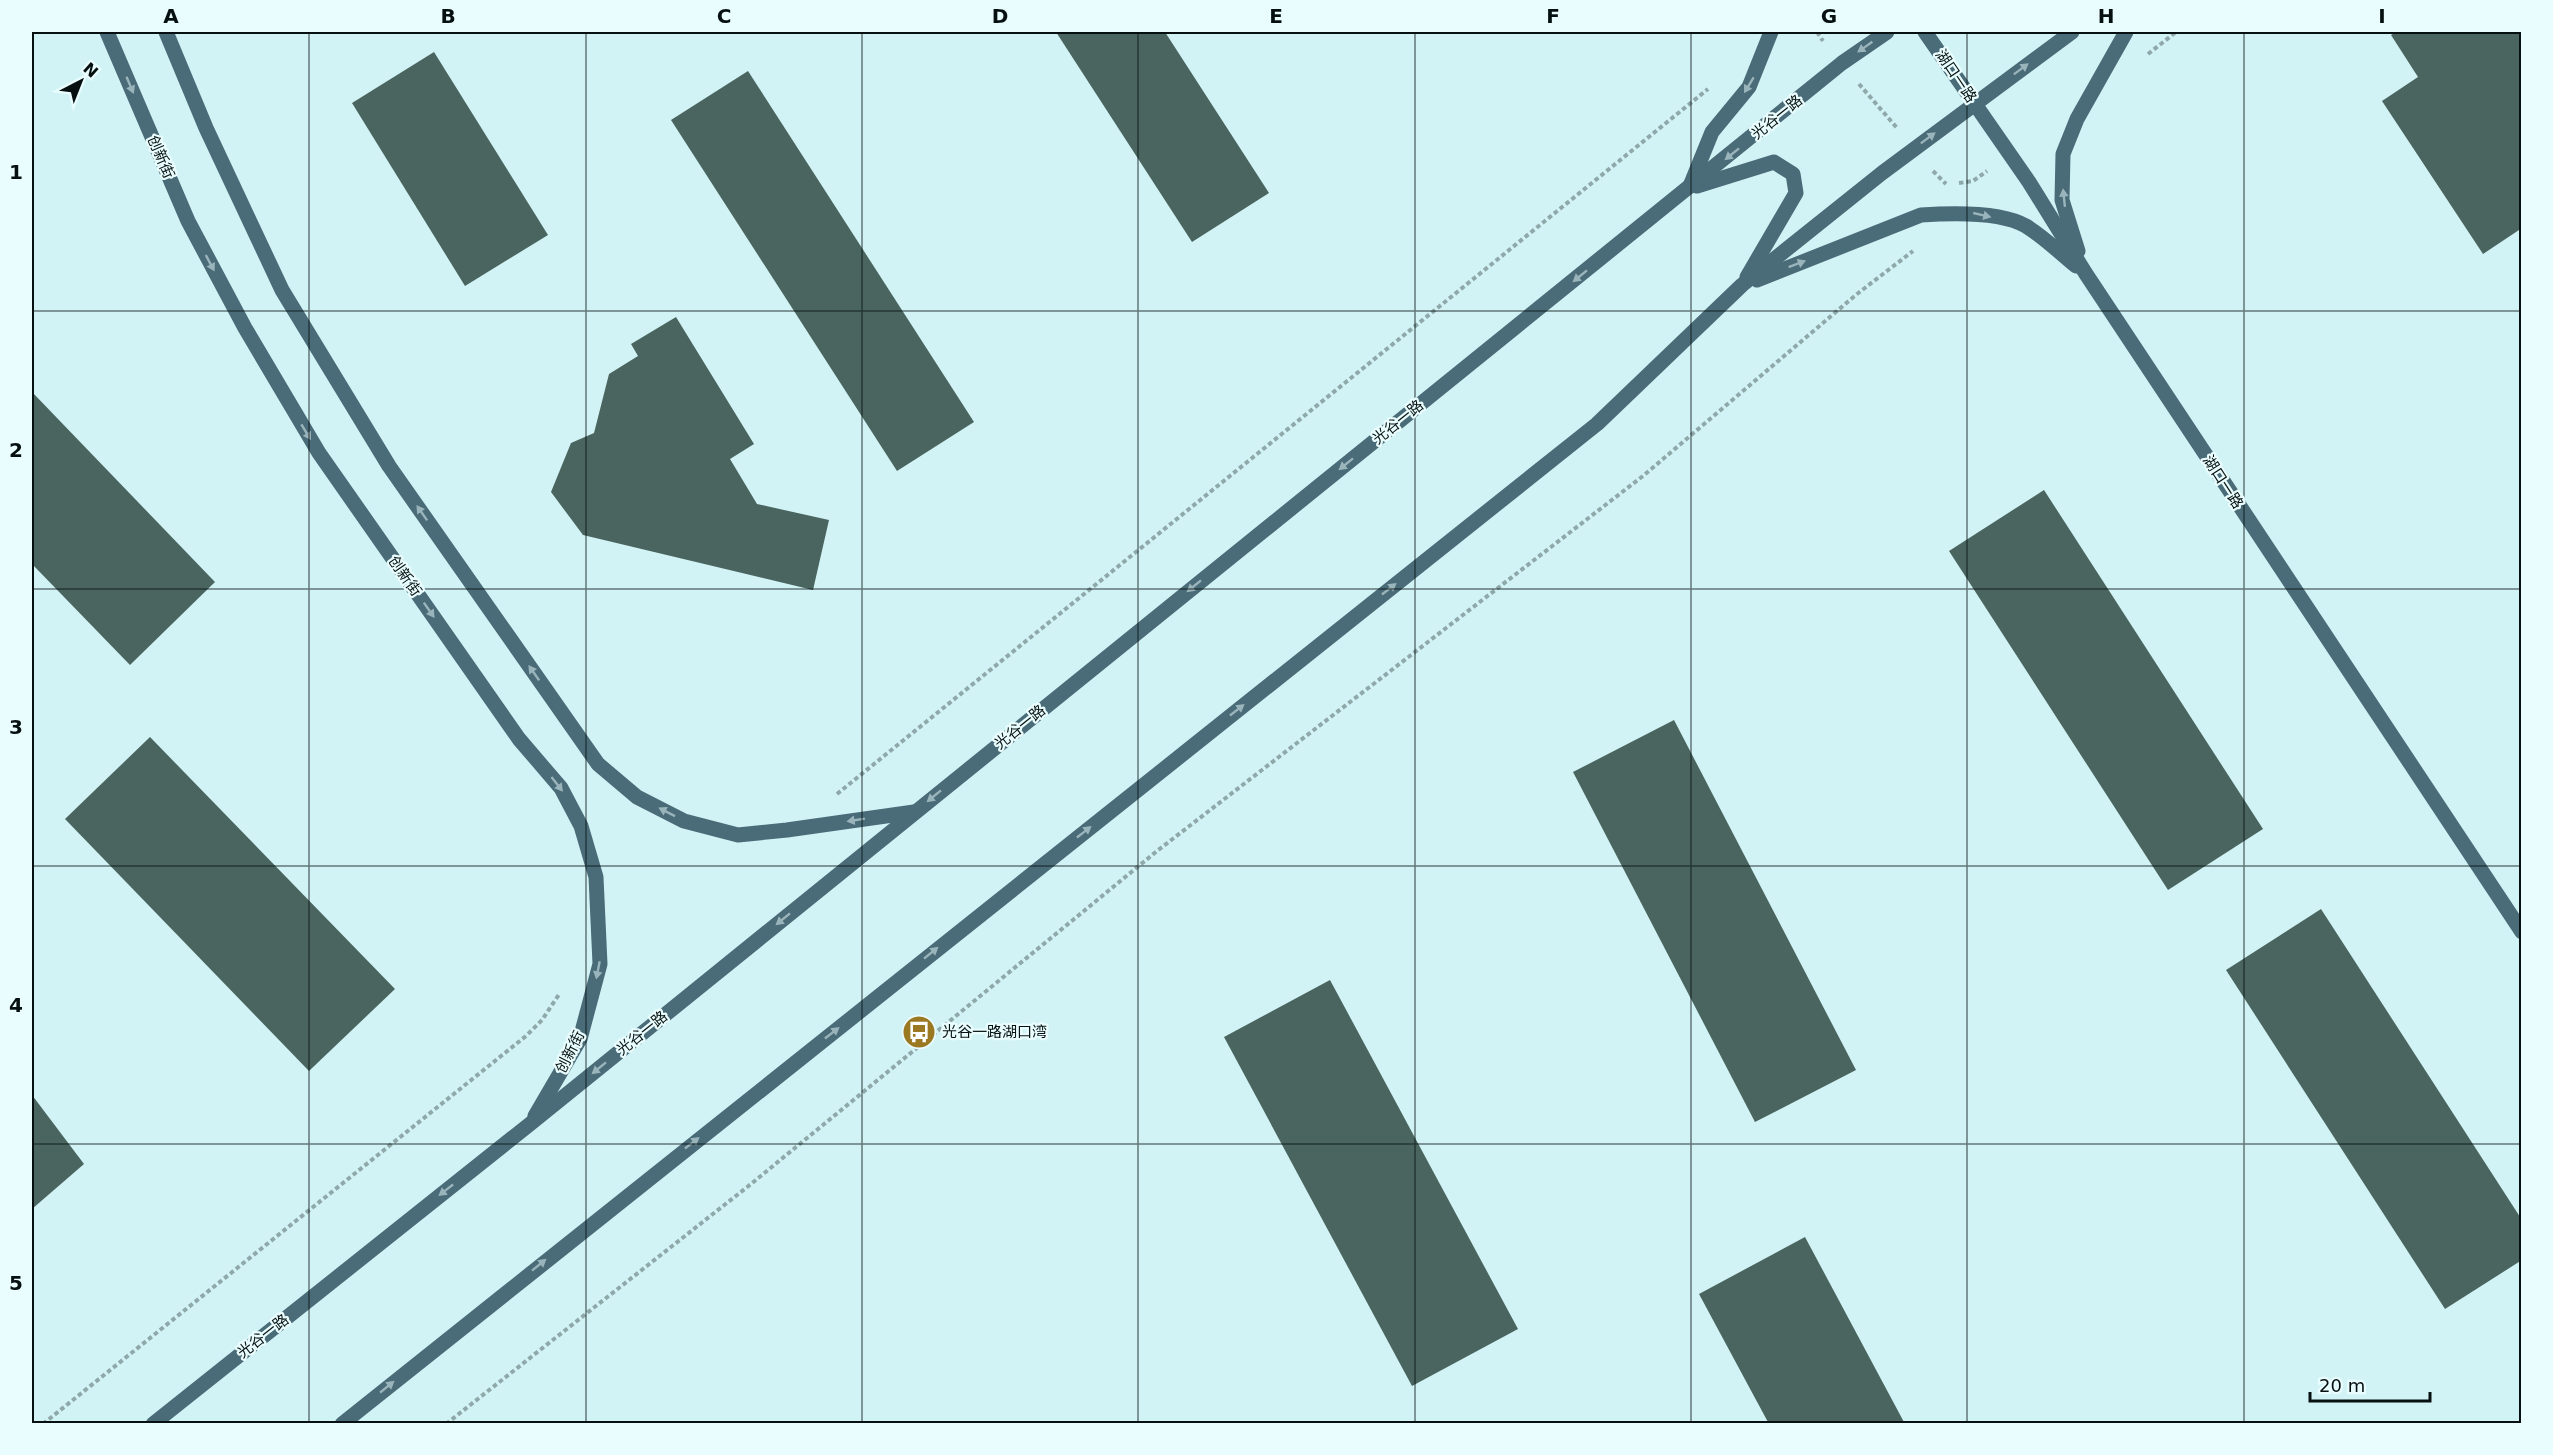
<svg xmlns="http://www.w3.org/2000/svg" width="2553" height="1455" font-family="'DejaVu Sans','Noto Sans SC',sans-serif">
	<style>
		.building { fill: #4a655f }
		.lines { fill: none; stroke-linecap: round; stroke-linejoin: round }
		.path { stroke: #8fa8aa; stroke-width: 4; stroke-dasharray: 4.5 3; stroke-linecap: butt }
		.secondary { stroke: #4a6b78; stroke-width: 15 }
		.oneway { fill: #9ab4bb }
		.grid { fill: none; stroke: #061011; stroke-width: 1.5; stroke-opacity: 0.55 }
		.labels { text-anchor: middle; stroke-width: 4.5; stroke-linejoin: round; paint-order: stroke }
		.street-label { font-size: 15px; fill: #061011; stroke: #eafdfe }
		.poi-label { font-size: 15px; fill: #061011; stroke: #eafdfe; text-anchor: start }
		.neatline { fill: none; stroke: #061011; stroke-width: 2 }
		.grid-label { font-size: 20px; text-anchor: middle; font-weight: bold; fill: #061011 }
	</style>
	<rect width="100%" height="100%" fill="#d2f3f5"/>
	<g class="building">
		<path d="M1056 32H1165L1269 193 1192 242Z"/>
		<path d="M2396 32H2522V234L2519 230 2483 254 2382 101 2418 77 2391 35Z"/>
		<path d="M434 52 548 235 465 286 352 103Z"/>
		<path d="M748 71 974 422 897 471 671 120Z"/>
		<path d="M676 317 754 444 730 459 757 504 829 520 813 590 583 535 551 492 571 443 594 433 609 374 638 356 631 344Z"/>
		<path d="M32 392 215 582 130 665 32 564Z"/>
		<path d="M2044 490 2263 829 2168 890 1949 551Z"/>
		<path d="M1674 720 1856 1070 1755 1122 1573 772Z"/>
		<path d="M150 737 395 989 309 1071 65 819Z"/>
		<path d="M2321 909 2522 1220V1260L2445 1309 2226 970Z"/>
		<path d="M1330 980 1518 1329 1412 1386 1224 1037Z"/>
		<path d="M32 1095 84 1164 32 1209Z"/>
		<path d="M1805 1237 1905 1424H1769L1699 1294Z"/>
	</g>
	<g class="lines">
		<g class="path">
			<path d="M1817 32 1823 41"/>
			<path d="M2148 54 2176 32"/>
			<path d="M1859 84 1897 128"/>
			<path d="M1933 171 1946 184"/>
			<path d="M1959 183 1973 181 1987 171"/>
			<path d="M837 794 1708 89"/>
			<path d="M43 1424 526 1036 542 1020 560 993"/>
			<path d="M446 1424 751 1184 1157 851 1643 476 1857 294 1913 251"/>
		</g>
		<g class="secondary">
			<path d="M107 32 188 221 245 328 319 453 519 739 561 788 581 826 596 877 600 964 580 1039 535 1116"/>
			<path d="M166 32 206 128 282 290 389 466 598 764 637 797 684 821 738 835 787 830 914 812"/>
			<path d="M1925 32 2029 182 2086 274 2522 932"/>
			<path d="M1690 186 1712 132 1749 87 1771 32"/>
			<path d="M1697 186 1774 162 1793 174 1796 193 1747 277"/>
			<path d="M2078 251 2062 200 2063 154 2077 119 2126 32"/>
			<path d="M1757 280 1921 215C1950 213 2000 211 2026 226 2044 237 2060 253 2076 266"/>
			<path d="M153 1424 530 1124 1842 63 1887 32"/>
			<path d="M342 1424 1597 424 1742 285 1882 173 2072 32"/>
		</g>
	</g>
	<defs><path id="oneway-solid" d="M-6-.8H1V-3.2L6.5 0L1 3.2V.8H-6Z" transform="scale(1.5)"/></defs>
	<g class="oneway">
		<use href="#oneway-solid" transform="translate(1865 47) rotate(145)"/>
		<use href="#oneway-solid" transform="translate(2021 69) rotate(-37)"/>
		<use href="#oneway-solid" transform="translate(130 85) rotate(67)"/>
		<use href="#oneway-solid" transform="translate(1749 85) rotate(121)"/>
		<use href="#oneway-solid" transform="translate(1928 138) rotate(-37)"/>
		<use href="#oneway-solid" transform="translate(1732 154) rotate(141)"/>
		<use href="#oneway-solid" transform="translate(2064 198) rotate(-96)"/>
		<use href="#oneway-solid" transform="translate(1982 215) rotate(13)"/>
		<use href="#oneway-solid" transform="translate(210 263) rotate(62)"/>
		<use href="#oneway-solid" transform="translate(1797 264) rotate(-21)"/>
		<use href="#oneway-solid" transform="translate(1580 276) rotate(141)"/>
		<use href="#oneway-solid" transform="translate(306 432) rotate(59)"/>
		<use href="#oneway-solid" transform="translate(1346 464) rotate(141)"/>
		<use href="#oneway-solid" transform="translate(422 513) rotate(-125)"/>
		<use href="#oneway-solid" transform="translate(1194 586) rotate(141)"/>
		<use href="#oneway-solid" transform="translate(1389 589) rotate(-38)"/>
		<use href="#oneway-solid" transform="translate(429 610) rotate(55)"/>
		<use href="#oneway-solid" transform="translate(534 673) rotate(-125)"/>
		<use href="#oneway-solid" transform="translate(1237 710) rotate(-38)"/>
		<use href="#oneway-solid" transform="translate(557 784) rotate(52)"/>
		<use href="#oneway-solid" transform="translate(934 796) rotate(141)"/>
		<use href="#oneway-solid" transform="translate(667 812) rotate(-153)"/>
		<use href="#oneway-solid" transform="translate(856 820) rotate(171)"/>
		<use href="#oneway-solid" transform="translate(1084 832) rotate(-38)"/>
		<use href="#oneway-solid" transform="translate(783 919) rotate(141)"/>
		<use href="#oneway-solid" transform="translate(931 953) rotate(-39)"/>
		<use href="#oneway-solid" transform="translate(598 970) rotate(101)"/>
		<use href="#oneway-solid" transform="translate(832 1033) rotate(-38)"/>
		<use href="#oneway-solid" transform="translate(599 1068) rotate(141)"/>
		<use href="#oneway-solid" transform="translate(692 1143) rotate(-38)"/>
		<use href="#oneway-solid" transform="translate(446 1190) rotate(142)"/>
		<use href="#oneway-solid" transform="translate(539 1265) rotate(-39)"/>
		<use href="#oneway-solid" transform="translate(387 1387) rotate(-39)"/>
	</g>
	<path class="grid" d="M309 32V1424M586 32V1424M862 32V1424M1138 32V1424M1415 32V1424M1691 32V1424M1967 32V1424M2244 32V1424M32 311H2522M32 589H2522M32 866H2522M32 1144H2522"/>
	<defs>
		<g id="bus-disc" transform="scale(1.725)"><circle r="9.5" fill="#9b7822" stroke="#eafdfe"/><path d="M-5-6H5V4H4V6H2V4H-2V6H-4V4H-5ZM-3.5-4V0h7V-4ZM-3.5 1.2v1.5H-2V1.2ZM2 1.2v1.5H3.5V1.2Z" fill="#fff"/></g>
	</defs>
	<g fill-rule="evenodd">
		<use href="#bus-disc" x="919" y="1032"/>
	</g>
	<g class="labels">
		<g class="street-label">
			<text transform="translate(1956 76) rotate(56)" y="5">湖口一路</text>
			<text transform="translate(1777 117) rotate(-39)" y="5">光谷一路</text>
			<text transform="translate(161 157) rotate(67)" y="5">创新街</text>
			<text transform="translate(1398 422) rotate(-39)" y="5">光谷一路</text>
			<text transform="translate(2223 482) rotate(57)" y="5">湖口一路</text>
			<text transform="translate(405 576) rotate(55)" y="5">创新街</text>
			<text transform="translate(1020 727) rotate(-39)" y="5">光谷一路</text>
			<text transform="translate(642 1033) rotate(-39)" y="5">光谷一路</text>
			<text transform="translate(570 1052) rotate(-63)" y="5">创新街</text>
			<text transform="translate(263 1336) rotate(-38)" y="5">光谷一路</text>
		</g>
		<g class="poi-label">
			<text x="942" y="1037">光谷一路湖口湾</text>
		</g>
	</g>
	<rect width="2553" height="1455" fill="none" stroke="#eafdfe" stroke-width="66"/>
	<g transform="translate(81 81) rotate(42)" stroke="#eafdfe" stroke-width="4.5" paint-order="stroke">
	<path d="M0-4.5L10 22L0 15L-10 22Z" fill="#061011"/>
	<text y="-9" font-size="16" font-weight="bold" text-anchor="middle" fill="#061011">N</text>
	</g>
	<path d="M2310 1392v9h120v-9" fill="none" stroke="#061011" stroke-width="3"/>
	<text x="2319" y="1392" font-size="18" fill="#061011" stroke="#eafdfe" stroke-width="4.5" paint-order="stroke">20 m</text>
	<rect x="33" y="33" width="2487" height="1389" class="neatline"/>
	<g class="grid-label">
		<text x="171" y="23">A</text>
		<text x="448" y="23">B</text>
		<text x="724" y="23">C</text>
		<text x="1000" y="23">D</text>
		<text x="1276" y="23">E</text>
		<text x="1553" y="23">F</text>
		<text x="1829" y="23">G</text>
		<text x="2106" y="23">H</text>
		<text x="2382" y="23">I</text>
		<text x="16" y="179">1</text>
		<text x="16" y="457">2</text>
		<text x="16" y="734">3</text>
		<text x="16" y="1012">4</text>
		<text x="16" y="1290">5</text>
	</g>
</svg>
